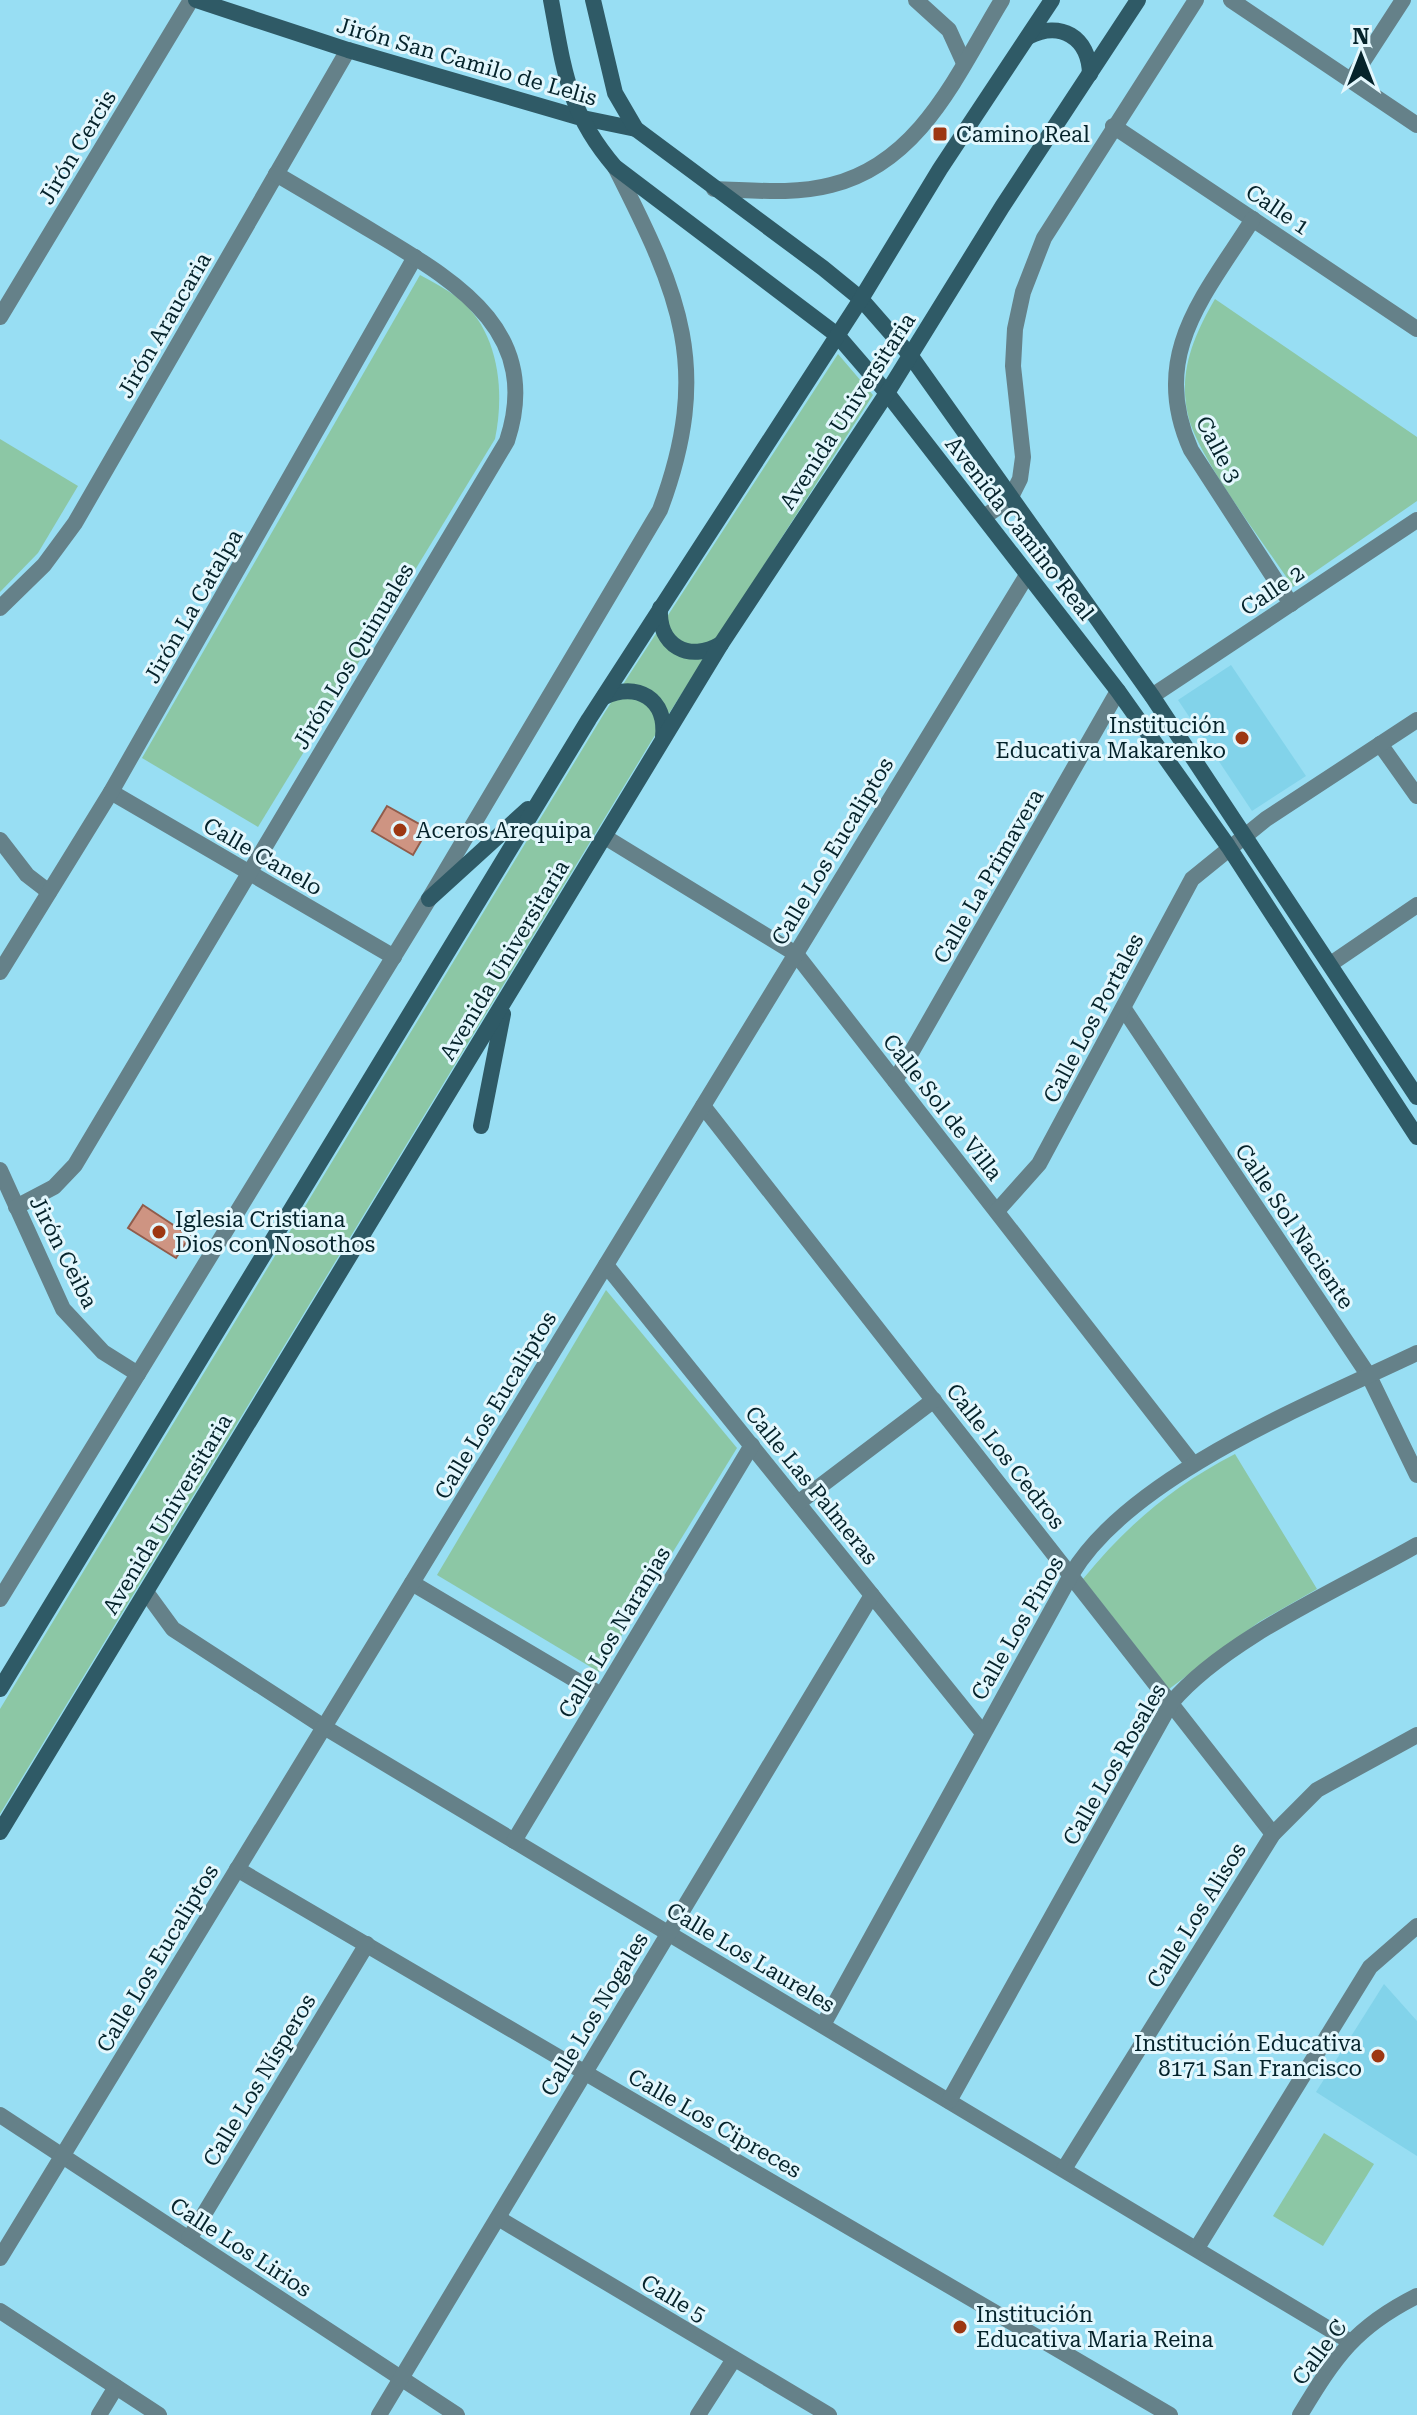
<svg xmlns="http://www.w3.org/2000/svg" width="1417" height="2415" font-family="'Roboto Serif',serif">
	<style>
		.built { fill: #82d3ea }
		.green { fill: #8cc7a5 }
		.building { fill: #ce9482; stroke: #915c4b; stroke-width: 2 }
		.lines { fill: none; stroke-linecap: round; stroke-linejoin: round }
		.street { stroke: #658189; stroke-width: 16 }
		.secondary { stroke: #2f5a66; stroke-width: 16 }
		.poi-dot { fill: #9d3712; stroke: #e3f7fd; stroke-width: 3 }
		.labels { text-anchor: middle; stroke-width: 6; stroke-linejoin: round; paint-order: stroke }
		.street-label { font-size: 22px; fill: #05232b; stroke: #e3f7fd }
		.poi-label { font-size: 22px; fill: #05232b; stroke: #e3f7fd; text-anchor: start }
	</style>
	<rect width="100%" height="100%" fill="#98def3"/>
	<g class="built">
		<path d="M1231 665 1306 776 1252 811 1178 700Z"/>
		<path d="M1384 1984 1417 2021V2156L1316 2092Z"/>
	</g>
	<g class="green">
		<path d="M420 275C433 282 446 289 458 298 499 331 505 391 495 439L258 827 142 758Z"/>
		<path d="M1215 299 1417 437V501L1293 587C1267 547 1197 457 1188 415 1178 372 1194 335 1215 299Z"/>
		<path d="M838 354 873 395 652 740 0 1814V1709L605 712Z"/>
		<path d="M0 439 78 486 38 553 0 592Z"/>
		<path d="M606 1290 737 1448 599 1672 437 1575Z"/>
		<path d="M1235 1454 1317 1589 1259 1622 1169 1689 1083 1579C1127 1525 1173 1486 1235 1454Z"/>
		<path d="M1324 2133 1374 2164 1323 2246 1273 2216Z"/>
	</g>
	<g class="building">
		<path d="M387 806 428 829 413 855 372 831Z"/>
		<path d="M143 1205 190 1236 176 1258 128 1228Z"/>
	</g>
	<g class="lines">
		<g class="street">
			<path d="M916 0 949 30 964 63"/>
			<path d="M1231 0 1417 125"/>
			<path d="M1351 80 1403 0"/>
			<path d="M1113 126 1417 329"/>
			<path d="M714 189C753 190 793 195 831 185 921 163 958 72 1002 0"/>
			<path d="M1253 219C1205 295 1148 355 1191 450L1291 604"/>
			<path d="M0 317 191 0"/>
			<path d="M984 517 1010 499 1020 479 1023 457 1013 366 1015 329 1023 292 1044 238 1196 0"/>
			<path d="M0 608 44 565 75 523 348 50"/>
			<path d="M1152 696 1417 520"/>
			<path d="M1380 744 1417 796"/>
			<path d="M111 792 394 957"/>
			<path d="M605 837 796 954 1193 1464"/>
			<path d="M0 840 27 875 49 892"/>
			<path d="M1332 963 1417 905"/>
			<path d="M0 972 111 792 415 257"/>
			<path d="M1124 1009 1369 1376 1417 1475"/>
			<path d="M895 1081 1118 691"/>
			<path d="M703 1106 1273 1834"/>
			<path d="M0 1170 63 1309 103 1352 138 1374"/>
			<path d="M16 1207 54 1187 75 1165 507 441C542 335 462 285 382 237 347 216 312 195 276 174"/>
			<path d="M997 1211 1039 1164 1192 879 1266 819 1417 720"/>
			<path d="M606 1265 983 1733"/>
			<path d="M798 1503 934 1400"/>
			<path d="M412 1583 601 1695"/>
			<path d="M146 1592 173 1629 324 1727 1349 2341"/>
			<path d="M0 1599 429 899 660 510C713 368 680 295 615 167"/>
			<path d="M514 1841 752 1445"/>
			<path d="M237 1869 1170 2415"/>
			<path d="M823 2025 1071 1575C1130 1475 1313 1403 1417 1353"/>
			<path d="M949 2101 1171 1703C1226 1638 1342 1588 1417 1545"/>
			<path d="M0 2115 457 2415"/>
			<path d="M1064 2169 1273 1834 1317 1790 1417 1735"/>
			<path d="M498 2218 829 2415"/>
			<path d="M189 2239 367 1944"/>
			<path d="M1197 2248 1370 1967 1417 1926"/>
			<path d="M0 2258 1027 575"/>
			<path d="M0 2311 159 2415"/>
			<path d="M99 2415 116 2387"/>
			<path d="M379 2415 872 1595"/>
			<path d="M698 2415 734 2359"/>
			<path d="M1300 2415C1335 2357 1355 2327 1417 2296"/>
		</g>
		<g class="secondary">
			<path d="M196 0 348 50 578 117 636 129"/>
			<path d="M551 0C564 69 567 111 615 167L837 335 887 393 1118 691 1228 846 1417 1137"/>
			<path d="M593 0 615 93 636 129 823 268 861 299 910 355 1152 696 1417 1097"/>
			<path d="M1028 37C1060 20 1089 37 1090 74"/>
			<path d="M660 608C658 646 689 663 721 644"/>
			<path d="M604 697C637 681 667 699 663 737"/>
			<path d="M429 899 528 809"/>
			<path d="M481 1126 503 1014"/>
			<path d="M0 1689 589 719 861 299 940 169 1052 0"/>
			<path d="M0 1832 721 644 887 393 1002 207 1138 0"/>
		</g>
	</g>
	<g class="poi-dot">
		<rect x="932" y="126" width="16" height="16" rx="4"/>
		<circle cx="1242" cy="738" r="8"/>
		<circle cx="400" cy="830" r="8"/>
		<circle cx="159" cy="1232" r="8"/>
		<circle cx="1378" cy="2056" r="8"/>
		<circle cx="960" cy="2327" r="8"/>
	</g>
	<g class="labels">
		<g class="street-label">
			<text transform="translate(467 61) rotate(16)" y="8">Jirón San Camilo de Lelis</text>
			<text transform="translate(77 147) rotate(-59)" y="8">Jirón Cercis</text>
			<text transform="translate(1278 209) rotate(34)" y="8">Calle 1</text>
			<text transform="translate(164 325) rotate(-60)" y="8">Jirón Araucaria</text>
			<text transform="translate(847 411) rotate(-57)" y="8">Avenida Universitaria</text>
			<text transform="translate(1219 449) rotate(62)" y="8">Calle 3</text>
			<text transform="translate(1020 528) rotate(52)" y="8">Avenida Camino Real</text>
			<text transform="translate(1272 590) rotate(-34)" y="8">Calle 2</text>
			<text transform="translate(193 606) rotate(-60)" y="8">Jirón La Catalpa</text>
			<text transform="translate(353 656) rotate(-59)" y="8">Jirón Los Quinuales</text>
			<text transform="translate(832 851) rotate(-59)" y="8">Calle Los Eucaliptos</text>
			<text transform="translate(263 856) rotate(30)" y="8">Calle Canelo</text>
			<text transform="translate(988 876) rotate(-60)" y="8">Calle La Primavera</text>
			<text transform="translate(504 960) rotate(-59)" y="8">Avenida Universitaria</text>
			<text transform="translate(1093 1018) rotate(-62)" y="8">Calle Los Portales</text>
			<text transform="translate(943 1107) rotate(52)" y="8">Calle Sol de Villa</text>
			<text transform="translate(1295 1226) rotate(56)" y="8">Calle Sol Naciente</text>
			<text transform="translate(64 1252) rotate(63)" y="8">Jirón Ceiba</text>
			<text transform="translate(495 1405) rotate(-59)" y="8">Calle Los Eucaliptos</text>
			<text transform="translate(1006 1456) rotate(52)" y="8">Calle Los Cedros</text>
			<text transform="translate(812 1485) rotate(51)" y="8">Calle Las Palmeras</text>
			<text transform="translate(167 1514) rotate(-59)" y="8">Avenida Universitaria</text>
			<text transform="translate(1017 1628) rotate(-60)" y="8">Calle Los Pinos</text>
			<text transform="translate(614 1632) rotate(-59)" y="8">Calle Los Naranjas</text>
			<text transform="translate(1114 1764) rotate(-60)" y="8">Calle Los Rosales</text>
			<text transform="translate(1196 1915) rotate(-58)" y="8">Calle Los Alisos</text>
			<text transform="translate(751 1957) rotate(31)" y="8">Calle Los Laureles</text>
			<text transform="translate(157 1958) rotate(-59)" y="8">Calle Los Eucaliptos</text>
			<text transform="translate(594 2014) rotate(-59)" y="8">Calle Los Nogales</text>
			<text transform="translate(259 2080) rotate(-59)" y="8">Calle Los Nísperos</text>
			<text transform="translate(715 2123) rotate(30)" y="8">Calle Los Cipreces</text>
			<text transform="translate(241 2247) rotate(33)" y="8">Calle Los Lirios</text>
			<text transform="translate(674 2298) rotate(31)" y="8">Calle 5</text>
			<text transform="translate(1319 2352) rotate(-53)" y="8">Calle C</text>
		</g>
		<g class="poi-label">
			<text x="956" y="142">Camino Real</text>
			<text x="1226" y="733" text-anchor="end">Institución<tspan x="1226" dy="25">Educativa Makarenko</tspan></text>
			<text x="416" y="838">Aceros Arequipa</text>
			<text x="175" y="1227">Iglesia Cristiana<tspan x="175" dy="25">Dios con Nosothos</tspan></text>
			<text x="1362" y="2051" text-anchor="end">Institución Educativa<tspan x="1362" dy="25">8171 San Francisco</tspan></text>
			<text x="976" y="2322">Institución<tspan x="976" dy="25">Educativa Maria Reina</tspan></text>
		</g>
	</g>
	<g transform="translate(1361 56)" stroke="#e3f7fd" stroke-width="6" paint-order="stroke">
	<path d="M0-6L14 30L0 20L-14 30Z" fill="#05232b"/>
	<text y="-12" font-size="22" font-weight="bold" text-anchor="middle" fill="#05232b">N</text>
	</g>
</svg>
